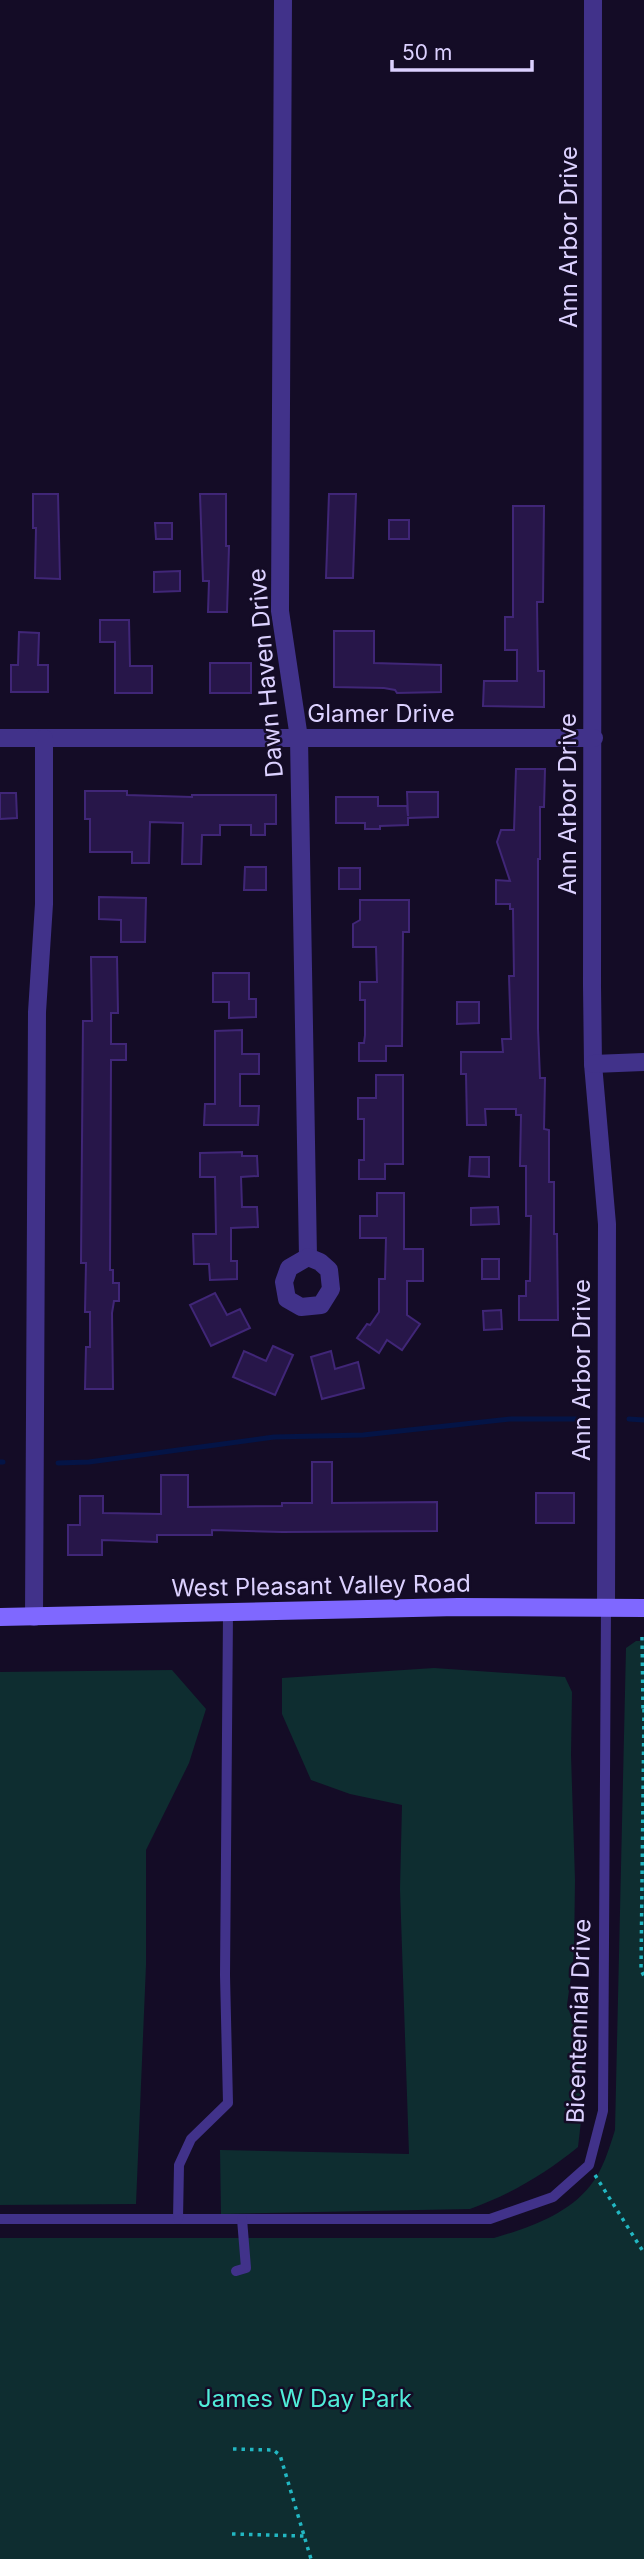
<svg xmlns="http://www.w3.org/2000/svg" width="644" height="2559" font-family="Inter,sans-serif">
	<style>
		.green { fill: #0e2d30 }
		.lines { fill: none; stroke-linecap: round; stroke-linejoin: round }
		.stream { stroke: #041446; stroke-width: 5 }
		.building { fill: #271649; stroke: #402677; stroke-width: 2 }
		.path { stroke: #22b7c2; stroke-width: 3.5; stroke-dasharray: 3.5 5; stroke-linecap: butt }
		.lane { stroke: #41328a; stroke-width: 10 }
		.street { stroke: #41328a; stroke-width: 18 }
		.secondary { stroke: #7f68ff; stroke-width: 18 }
		.labels { text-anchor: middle; stroke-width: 5; stroke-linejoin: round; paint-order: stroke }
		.street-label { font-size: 24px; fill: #dcd1ff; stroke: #140c26 }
		.park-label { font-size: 24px; fill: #50ecd9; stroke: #140c26 }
	</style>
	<rect width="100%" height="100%" fill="#140c26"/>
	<g class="green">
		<path d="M636 1641H644V2559H0V2238H494C528 2228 567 2215 590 2186 603 2170 609 2149 615 2130L626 1648Z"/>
		<path d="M434 1668 565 1677 572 1692 571 1755 575 1880 574 1955 567 2005 577 2033 585 2087 578 2147C545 2174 511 2194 470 2209L221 2214 220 2150 409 2154 400 1889 402 1805 350 1794 311 1780 282 1714V1678Z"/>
		<path d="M172 1670 206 1709 189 1763 146 1850V1965L136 2204 0 2205V1672Z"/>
	</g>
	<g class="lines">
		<g class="stream">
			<path d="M629 1419 644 1420"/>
			<path d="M0 1462H3"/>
			<path d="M58 1463 89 1462 274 1437 363 1435 511 1419H576"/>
		</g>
	</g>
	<g class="building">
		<path d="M33 494H58L60 579 35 578 36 528H33Z"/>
		<path d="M200 494H226V546H229L227 612H208L209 581H203Z"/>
		<path d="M329 494H356L353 578H326Z"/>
		<path d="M513 506H544L543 602H537L538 671H544V707L483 706 484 681H517V650H505V617H513Z"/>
		<rect x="389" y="520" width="20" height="19"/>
		<path d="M155 523H172V539H156Z"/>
		<path d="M180 571V591L154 592V572Z"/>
		<path d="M100 620H129L130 666H152V693H115V642H100Z"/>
		<path d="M334 631H374V663L441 665V692L397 693 395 690 384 688 334 687Z"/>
		<path d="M19 632 39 633 38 665H48V692H11V665H18Z"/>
		<rect x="210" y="663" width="41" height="30"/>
		<path d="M516 769H545L544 807H540V859H538V1029L540 1078H545L544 1129 549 1130V1182H554V1234H557L558 1320H519V1296H526V1281H530L531 1216H526V1166H520L521 1115H516V1109H485L486 1125H467L466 1074H461V1052H503L502 1039H511L509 976H514L513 909H510V904H496V880L510 881 497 842 501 830H514Z"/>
		<path d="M85 791H127V795L192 797V795H276V824H265V835H251V825H220V835H202L201 864H182L183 823 150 822 149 863H132V852H90V819H85Z"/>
		<path d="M407 792H438V817L408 818V825L380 826V829H365V823H336V797H378V806H407L408 816Z"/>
		<path d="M0 793H16L17 818 0 819Z"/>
		<path d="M245 867H266V890H244Z"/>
		<rect x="339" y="868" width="21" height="21"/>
		<path d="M99 897 146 898 145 942H121V920L99 919Z"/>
		<path d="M360 900H409V932H403L402 1046H386V1061H359V1043H364L365 1035V1000H360V982H377L376 947H353V924L360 920Z"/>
		<path d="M91 957H117L118 1013H111V1044H126V1060H111L110 1270H113V1283H119V1301H114L112 1313 113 1389H85L86 1347H90V1312H85L86 1263H81L83 1021H92Z"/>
		<path d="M213 973H249V999H256V1017L229 1018V1002H213Z"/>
		<path d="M457 1002H479V1023L457 1024Z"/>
		<path d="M242 1030V1054H259V1074H240V1106H259L258 1125H204L205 1104H215V1031Z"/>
		<path d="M376 1075H403V1164H385V1179H359V1160H364V1119H358V1098H376Z"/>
		<path d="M242 1152V1156H257L258 1176 241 1177 242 1207H257L258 1227 231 1228V1261H237V1279L210 1280 209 1264H194L193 1234H216L215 1177H200V1153Z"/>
		<path d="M470 1157H489V1177L469 1176Z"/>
		<path d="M377 1193H404V1249H423V1281H407V1315L420 1324 402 1350 387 1340 379 1353 357 1338 367 1324 370 1325 379 1312V1279H385L386 1238H360V1216H377Z"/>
		<path d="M498 1207 499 1224 471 1225V1208Z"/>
		<rect x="482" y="1259" width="17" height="20"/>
		<path d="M215 1293 227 1315 240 1309 250 1328 211 1346 190 1305Z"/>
		<path d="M501 1310 502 1329 484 1330 483 1311Z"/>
		<path d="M273 1346 293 1355 275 1395 233 1377 244 1351 266 1361Z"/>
		<path d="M331 1351 335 1369 358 1362 364 1388 322 1399 311 1357Z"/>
		<path d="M312 1462H332V1503L437 1502V1531L282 1532 212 1530V1535H157V1542L102 1540V1555H68V1525H80V1496H103V1513L161 1514V1475H188V1507L282 1506V1503H312Z"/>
		<rect x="536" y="1493" width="38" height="30"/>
	</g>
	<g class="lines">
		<g class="path">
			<path d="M642 1637 643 1709"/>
			<path d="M644 1709 641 1970 644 1976"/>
			<path d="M595 2175 644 2253"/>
			<path d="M233 2449 273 2450 280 2455 311 2559"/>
			<path d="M232 2534 304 2536"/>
		</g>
		<g class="lane">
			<path d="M0 2219H490L553 2197 589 2165 603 2111 606 1608"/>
			<path d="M178 2219 179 2165 191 2139 228 2103 225 1975 228 1614"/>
			<path d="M236 2271 246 2268 242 2219"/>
		</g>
		<g class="street">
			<path d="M283 0 280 611 299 738 308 1257"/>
			<path d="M593 0 592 986 593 1064 607 1224 606 1608"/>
			<path d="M0 738H594"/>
			<path d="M593 1064 644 1062"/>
			<path d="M308 1257 320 1262 329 1270 331 1289 321 1305 301 1307 287 1299 284 1282 289 1268Z"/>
			<path d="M34 1617 37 1012 44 904V738"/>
		</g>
		<path class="secondary" d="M0 1617 458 1607 644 1608"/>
	</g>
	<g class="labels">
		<g class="street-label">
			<text transform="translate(569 237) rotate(-90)" y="8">Ann Arbor Drive</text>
			<text transform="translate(266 673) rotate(-95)" y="8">Dawn Haven Drive</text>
			<text x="381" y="722">Glamer Drive</text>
			<text transform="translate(568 804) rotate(-90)" y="8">Ann Arbor Drive</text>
			<text transform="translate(582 1370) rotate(-90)" y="8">Ann Arbor Drive</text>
			<text transform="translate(321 1586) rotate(-1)" y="8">West Pleasant Valley Road</text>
			<text transform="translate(579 2021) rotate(-88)" y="8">Bicentennial Drive</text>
		</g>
		<g class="park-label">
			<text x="305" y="2407">James W Day Park</text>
		</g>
	</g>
	<path d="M392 60v10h140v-10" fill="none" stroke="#dcd1ff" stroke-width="3.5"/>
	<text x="402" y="60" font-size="21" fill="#dcd1ff" stroke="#140c26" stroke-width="5" paint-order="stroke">50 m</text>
</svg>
